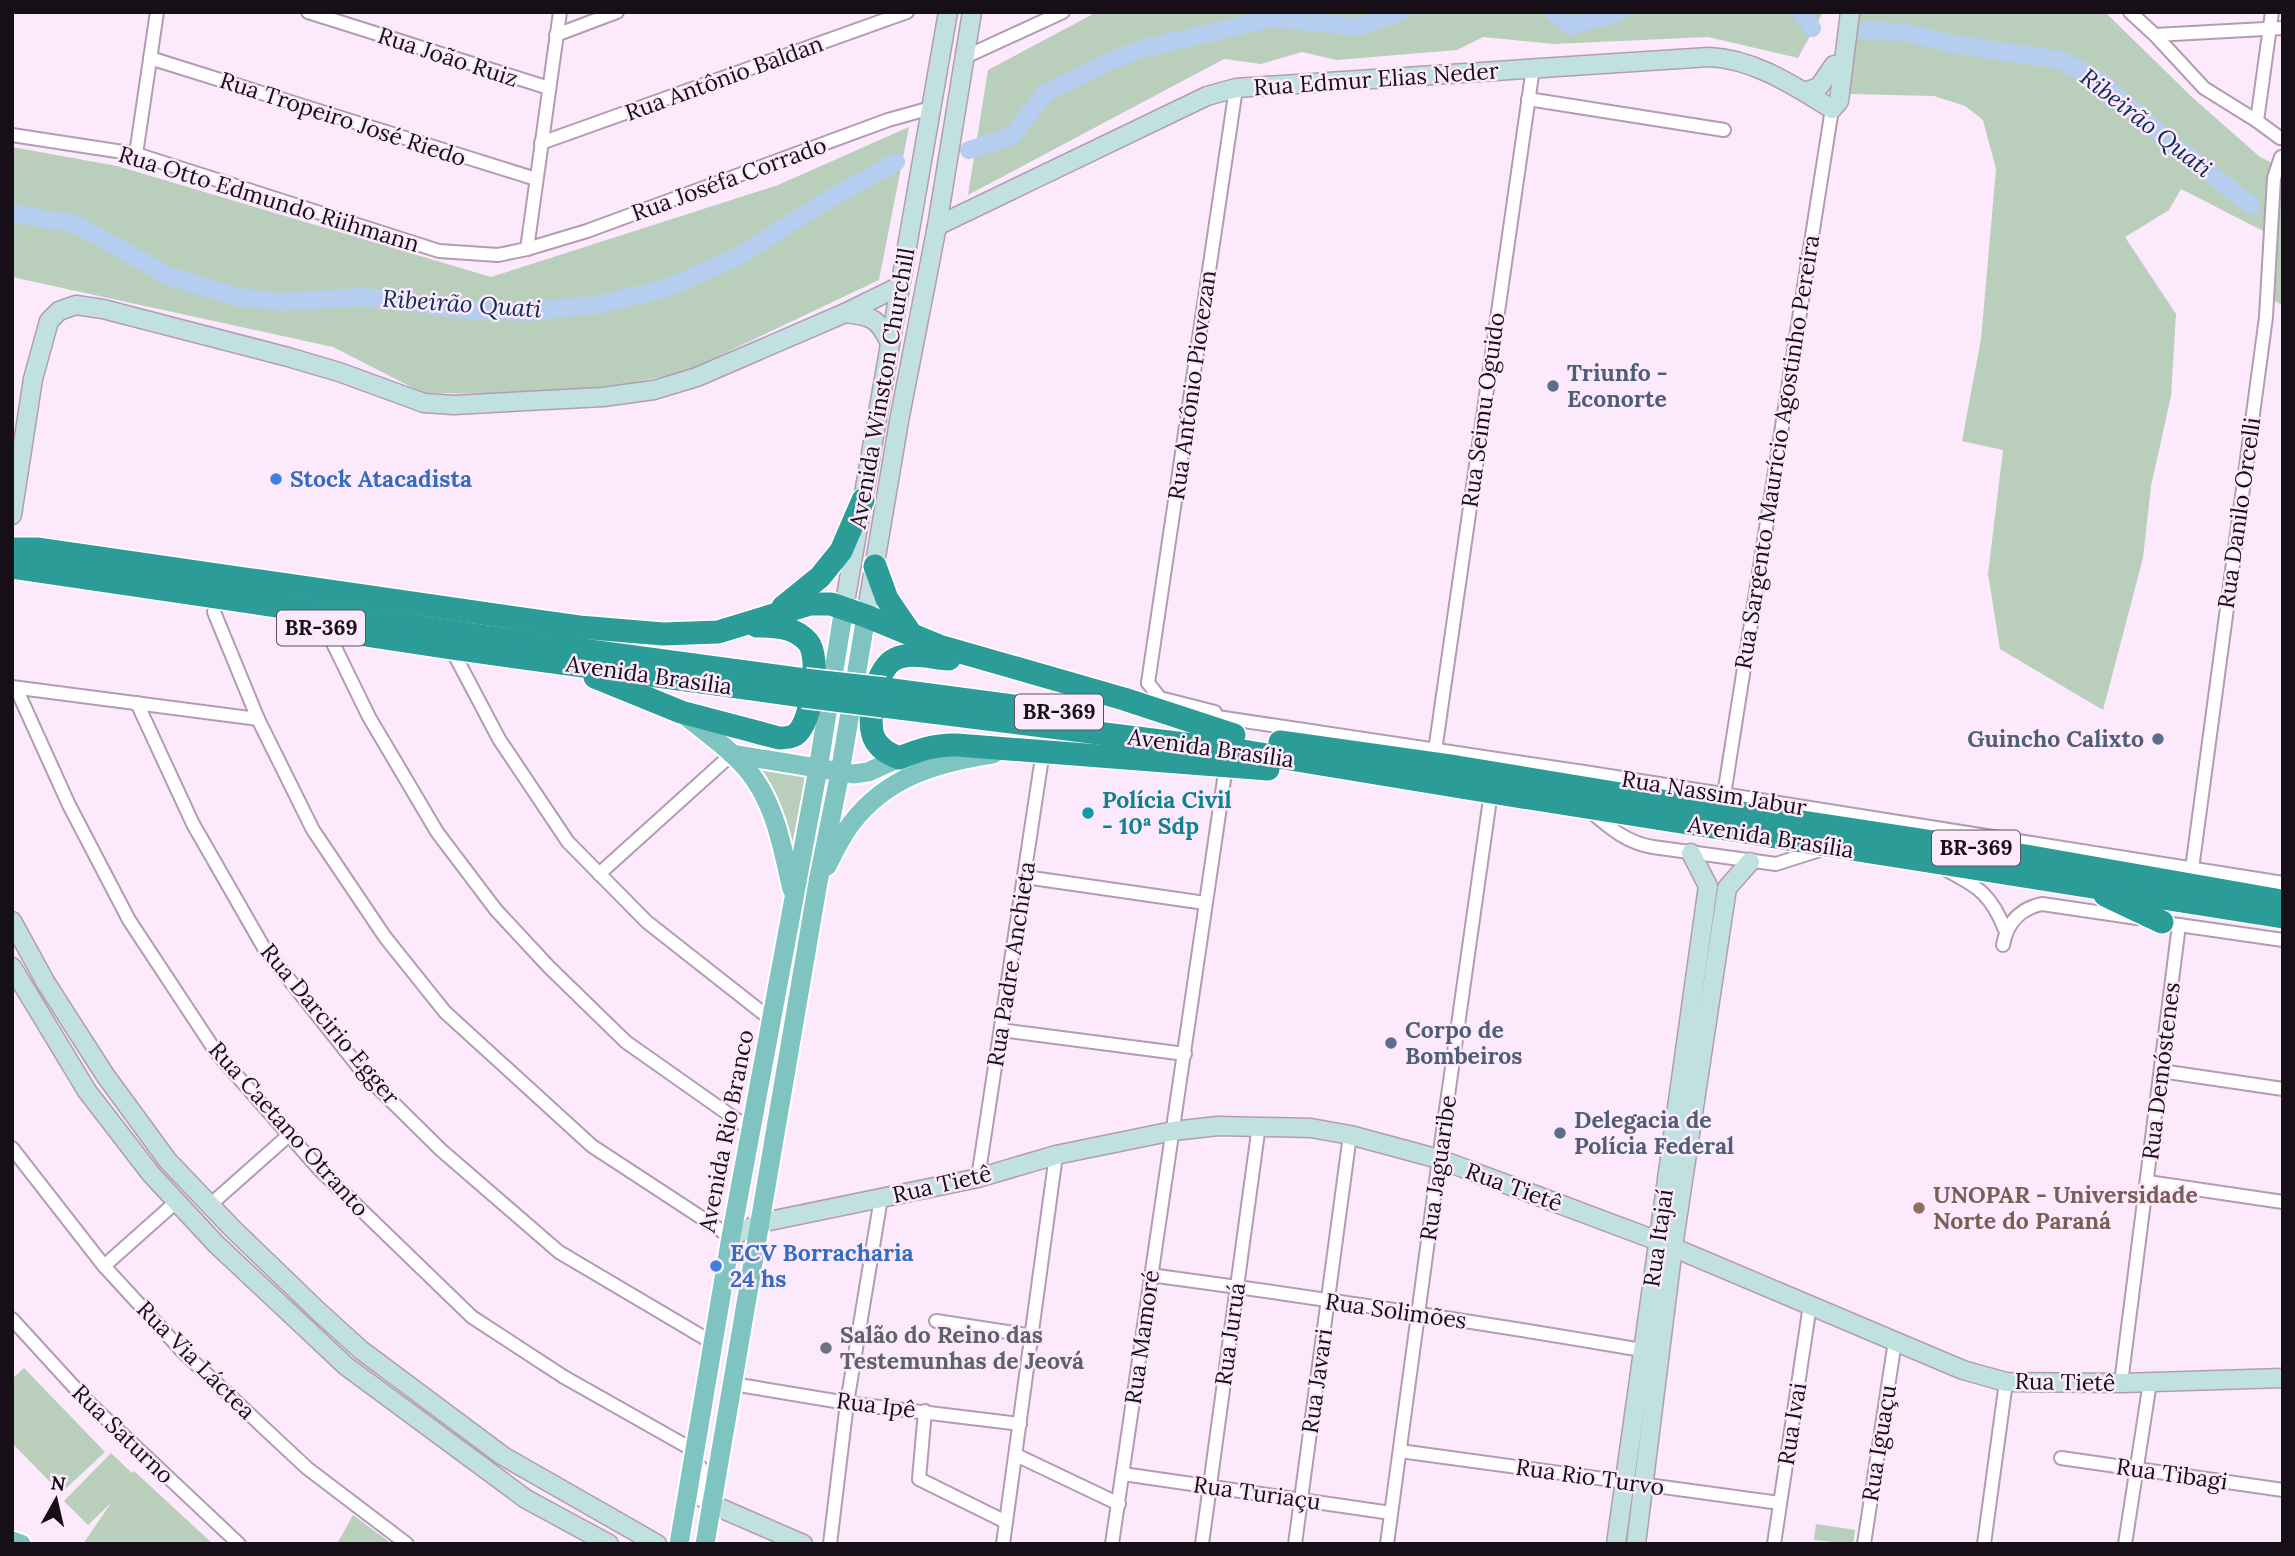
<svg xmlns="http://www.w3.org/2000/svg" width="2295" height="1556" font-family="Lora,serif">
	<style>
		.green { fill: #b9cfbb }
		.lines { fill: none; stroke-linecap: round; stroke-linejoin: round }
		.river { stroke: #b5cef0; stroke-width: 18 }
		.street-casing { stroke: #b39cb3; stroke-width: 16 }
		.secondary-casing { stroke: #b39cb3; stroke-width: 21 }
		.primary-casing { stroke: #fff; stroke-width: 23 }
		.highway-casing { stroke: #fff; stroke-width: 26 }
		.street { stroke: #fff; stroke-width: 12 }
		.secondary { stroke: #c0e1e0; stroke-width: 18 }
		.primary { stroke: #80c4c2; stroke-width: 19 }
		.highway { stroke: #2c9c99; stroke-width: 23 }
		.highway-bridge-casing { stroke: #fff; stroke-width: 26; stroke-linecap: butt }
		.highway-bridge { stroke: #2c9c99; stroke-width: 23 }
		.service-dot { fill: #5c6f8a; stroke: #fce9fc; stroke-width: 2.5 }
		.shop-dot { fill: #3f7fe0; stroke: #fce9fc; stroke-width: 2.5 }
		.culture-dot { fill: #0f9aa8; stroke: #fce9fc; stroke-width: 2.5 }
		.education-dot { fill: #8d6e63; stroke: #fce9fc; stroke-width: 2.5 }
		.worship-dot { fill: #6b7280; stroke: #fce9fc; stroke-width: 2.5 }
		.labels { text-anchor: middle; stroke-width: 5; stroke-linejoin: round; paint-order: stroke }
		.shield { fill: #fce9fc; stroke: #5c505c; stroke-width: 2 }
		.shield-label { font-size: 21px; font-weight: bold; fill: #170f17 }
		.street-label { font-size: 23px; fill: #170f17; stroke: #fce9fc }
		.service-label { font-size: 23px; font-weight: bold; fill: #4e5e75; stroke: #fce9fc; text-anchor: start }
		.shop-label { font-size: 23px; font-weight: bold; fill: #366cbe; stroke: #fce9fc; text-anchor: start }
		.culture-label { font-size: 23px; font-weight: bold; fill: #0d838f; stroke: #fce9fc; text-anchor: start }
		.education-label { font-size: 23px; font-weight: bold; fill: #785e54; stroke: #fce9fc; text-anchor: start }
		.worship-label { font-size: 23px; font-weight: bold; fill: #5b616d; stroke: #fce9fc; text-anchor: start }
		.water-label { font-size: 24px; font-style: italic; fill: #0a2b55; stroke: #fce9fc }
	</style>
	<rect width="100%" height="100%" fill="#fce9fc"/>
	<g class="green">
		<path d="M1097 12H1823L1798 58 1708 37 1554 44 1483 37 1457 50 1337 60 1302 52 1261 64 1224 59 968 195 988 70Z"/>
		<path d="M1857 12H2105L2193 98 2260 157 2283 168V305L2264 296 2275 237 2181 189 2169 210 2125 237 2176 314 2171 396 2151 486 2143 558 2103 710 2000 649 1988 574 2003 450 1962 441 1981 339 1996 169 1983 120 1965 106 1934 96 1850 94Z"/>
		<path d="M909 127 879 280 685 372 607 388 516 394 423 393 333 347 12 277V147L117 166 491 277 778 185Z"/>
		<path d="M749 758 805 774 793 859Z"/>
		<path d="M24 1368 105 1452 61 1493 12 1443V1379Z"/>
		<path d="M111 1453 132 1473 134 1471 213 1544H83L111 1503 88 1525 64 1501Z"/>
		<path d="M353 1515 392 1544H337Z"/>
		<path d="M1816 1524 1855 1530 1853 1544 1814 1540Z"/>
	</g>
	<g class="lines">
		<g class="river">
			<path d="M1554 12 1571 26 1619 12"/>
			<path d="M1801 12 1812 28"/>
			<path d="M1866 31 1903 32 1954 44 2060 60 2100 81 2170 142 2251 205"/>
			<path d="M969 150 1012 136 1045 93 1108 62 1141 49 1273 18 1358 27 1400 12"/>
			<path d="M12 213 76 224 170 277 239 297 282 302 363 297 466 310 529 312 600 304 665 289 739 256 819 205 896 162"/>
		</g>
		<g class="street-casing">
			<g id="street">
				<path d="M308 12 549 88"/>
				<path d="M2130 12 2155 35 2204 88 2257 121"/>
				<path d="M2272 12 2257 121 2280 138"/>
				<path d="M556 35 617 12"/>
				<path d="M2155 35 2283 28"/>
				<path d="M965 57 1063 12"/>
				<path d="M150 58 536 179"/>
				<path d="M1528 99 1724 130"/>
				<path d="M12 135 136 154 439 251 498 255 527 249 587 231 888 120 931 108"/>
				<path d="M541 143 907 12"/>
				<path d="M136 154 157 12"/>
				<path d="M527 249 560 12"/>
				<path d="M214 612 258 719 313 830 385 937 445 1012 592 1146 731 1237"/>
				<path d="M326 629 369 717 437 832 496 910 549 967 626 1042 751 1130"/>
				<path d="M451 648 499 739 568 842 647 922 792 1036"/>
				<path d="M1148 683 1236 88"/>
				<path d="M1148 683 1160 698 1215 712"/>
				<path d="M12 687 258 719"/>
				<path d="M16 688 69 805 129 920 216 1052 319 1169 472 1317 564 1377 695 1451"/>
				<path d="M137 703 193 824 264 948 365 1075 441 1150 559 1252 713 1343"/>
				<path d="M1204 715 1584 772 2283 883"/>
				<path d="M1435 751 1533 68"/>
				<path d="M1724 795 1832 109"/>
				<path d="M1590 811C1610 828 1627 843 1653 847L1776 864 1826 848"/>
				<path d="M2192 869 2266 317 2274 178 2281 157"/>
				<path d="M1948 871C1979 887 1992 896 2005 930"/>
				<path d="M599 874 732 754"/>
				<path d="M1025 877 1205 903"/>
				<path d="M2172 924 2283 940"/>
				<path d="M2003 945C2007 923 2019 909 2042 904L2137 918"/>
				<path d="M1001 1030 1185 1054"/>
				<path d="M2161 1071 2283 1089"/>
				<path d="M12 1148 104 1266 184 1353 307 1468 407 1544"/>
				<path d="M978 1178 1043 751"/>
				<path d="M2148 1182 2283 1202"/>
				<path d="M210 1205 289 1135"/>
				<path d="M104 1266 176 1202"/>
				<path d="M1150 1275C1314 1297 1478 1322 1642 1350"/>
				<path d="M12 1319 86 1400 239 1544"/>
				<path d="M936 1321 1033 1336"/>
				<path d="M2121 1383 2179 925"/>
				<path d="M733 1384 847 1403 1020 1424"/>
				<path d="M925 1411 919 1479 1006 1522"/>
				<path d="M1400 1451 1780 1503"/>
				<path d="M1016 1455 1119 1504"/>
				<path d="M2061 1458 2283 1490"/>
				<path d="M694 1460 702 1469 699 1499 711 1504"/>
				<path d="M1123 1474 1391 1513"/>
				<path d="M830 1544 847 1403 881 1198"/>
				<path d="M1003 1544 1056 1155"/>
				<path d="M1112 1544 1226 766"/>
				<path d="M1202 1544 1259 1125"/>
				<path d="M1295 1544 1350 1135"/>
				<path d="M1387 1544 1439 1159 1491 792"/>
				<path d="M1774 1544 1810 1305"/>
				<path d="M1864 1544 1895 1341"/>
				<path d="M1984 1544 2006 1382"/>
				<path d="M2125 1544 2150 1382"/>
			</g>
		</g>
		<g class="secondary-casing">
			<g id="secondary">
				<path d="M1805 92 1819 87 1834 65"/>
				<path d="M1832 109 1839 101 1850 12"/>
				<path d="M937 226 1207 96 1236 88 1709 57C1755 59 1794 86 1832 109"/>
				<path d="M845 313C872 316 878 318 890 343"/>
				<path d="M12 515 33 379 49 321 59 311 76 305 103 309 288 357 339 372 424 403 454 405 603 397 654 390 697 377 845 313 900 286"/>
				<path d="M844 608 948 12"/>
				<path d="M866 616 899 421 937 226 972 12"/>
				<path d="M12 921 46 983 105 1075 168 1161 233 1229 318 1311 361 1350 503 1456 657 1544"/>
				<path d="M12 967 87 1091 151 1174 216 1244 346 1366 526 1499 609 1544"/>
				<path d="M731 1237 760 1223 978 1178 1056 1155 1173 1131 1218 1126 1311 1128 1350 1135 1439 1159 1658 1241 1963 1370 2006 1382 2121 1383 2283 1378"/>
				<path d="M711 1504 803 1544"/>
				<path d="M1616 1544 1708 886 1691 853"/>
				<path d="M1636 1544 1673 1247 1727 888 1750 862"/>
			</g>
		</g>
		<g class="primary-casing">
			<g id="primary">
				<path d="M682 713C707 734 737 753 755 780 777 812 783 852 792 889"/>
				<path d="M732 754 853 774 868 772 899 758"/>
				<path d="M827 866C834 852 841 837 851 824 886 777 938 762 993 754"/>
				<path d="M12 1541 21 1544"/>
				<path d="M679 1544 731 1237 818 769 844 608"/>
				<path d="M705 1544 818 882 840 773 866 616"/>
			</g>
		</g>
		<g class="highway-casing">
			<g id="highway">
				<path d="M12 549H37L579 627 663 634 718 632 810 604H831L866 616 939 646 1124 699 1234 735"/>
				<path d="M875 566 887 599 911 634"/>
				<path d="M12 567 480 636 805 680"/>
				<path d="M783 607 820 577 841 551 863 500"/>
				<path d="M292 624 451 648 803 696"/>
				<path d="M949 659C932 658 911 651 895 659 875 669 866 719 874 738 879 749 889 754 899 758 919 750 936 744 957 745L1268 769"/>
				<path d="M595 677 681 712 779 738C784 738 790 738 795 735 812 724 821 657 808 642 795 627 776 626 757 626"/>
				<path d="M885 689 1021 707"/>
				<path d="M883 706 1249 752 1491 792 2283 917"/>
				<path d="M1280 742 1457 767 1669 802 2026 856 2276 900"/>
				<path d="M2105 895 2162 922"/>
			</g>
		</g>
		<use href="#street" class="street"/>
		<use href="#secondary" class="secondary"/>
		<use href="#primary" class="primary"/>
		<use href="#highway" class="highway"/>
		<g class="highway-bridge-casing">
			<g id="highway-bridge">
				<path d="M805 680 885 689"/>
				<path d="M803 696 883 706"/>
			</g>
		</g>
		<use href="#highway-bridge" class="highway-bridge"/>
	</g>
	<g class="service-dot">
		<circle cx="1553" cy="386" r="7"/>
		<circle cx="2158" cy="739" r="7"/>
		<circle cx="1391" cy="1043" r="7"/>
		<circle cx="1560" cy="1133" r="7"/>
	</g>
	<g class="shop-dot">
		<circle cx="276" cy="479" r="7"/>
		<circle cx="716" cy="1266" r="7"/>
	</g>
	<circle class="culture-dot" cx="1088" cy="813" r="7"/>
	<circle class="education-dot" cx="1919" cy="1208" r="7"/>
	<circle class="worship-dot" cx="826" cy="1348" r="7"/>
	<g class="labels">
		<g class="shield">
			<rect x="277" y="610.5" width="88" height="35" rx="5"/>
			<rect x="1015" y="694.5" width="88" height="35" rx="5"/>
			<rect x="1932" y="830.5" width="88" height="35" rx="5"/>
		</g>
		<g class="shield-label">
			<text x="321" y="635">BR-369</text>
			<text x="1059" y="719">BR-369</text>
			<text x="1976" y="855">BR-369</text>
		</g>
		<g class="street-label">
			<text transform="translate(448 57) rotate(18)" y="8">Rua João Ruiz</text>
			<text transform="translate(724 78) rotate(-20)" y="8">Rua Antônio Baldan</text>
			<text transform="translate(1376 79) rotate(-4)" y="8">Rua Edmur Elias Neder</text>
			<text transform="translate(343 119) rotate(18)" y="8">Rua Tropeiro José Riedo</text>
			<text transform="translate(729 179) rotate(-20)" y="8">Rua Joséfa Corrado</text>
			<text transform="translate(269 199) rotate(17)" y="8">Rua Otto Edmundo Riihmann</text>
			<text transform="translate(1192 385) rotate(-82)" y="8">Rua Antônio Piovezan</text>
			<text transform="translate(882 388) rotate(-80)" y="8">Avenida Winston Churchill</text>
			<text transform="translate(1483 410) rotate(-82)" y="8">Rua Seimu Oguido</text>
			<text transform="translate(1777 452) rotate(-81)" y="8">Rua Sargento Maurício Agostinho Pereira</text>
			<text transform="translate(2239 513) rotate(-82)" y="8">Rua Danilo Orcelli</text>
			<text transform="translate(649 675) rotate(8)" y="8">Avenida Brasília</text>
			<text transform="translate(1211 748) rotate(8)" y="8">Avenida Brasília</text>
			<text transform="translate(1714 793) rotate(9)" y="8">Rua Nassim Jabur</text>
			<text transform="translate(1771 837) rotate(9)" y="8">Avenida Brasília</text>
			<text transform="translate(1011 964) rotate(-81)" y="8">Rua Padre Anchieta</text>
			<text transform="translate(330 1024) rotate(50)" y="8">Rua Darcirio Egger</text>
			<text transform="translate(2161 1071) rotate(-83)" y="8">Rua Demóstenes</text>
			<text transform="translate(289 1129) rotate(48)" y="8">Rua Caetano Otranto</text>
			<text transform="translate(726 1131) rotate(-79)" y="8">Avenida Rio Branco</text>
			<text transform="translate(1438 1168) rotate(-82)" y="8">Rua Jaguaribe</text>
			<text transform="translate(942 1184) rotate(-13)" y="8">Rua Tietê</text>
			<text transform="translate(1514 1187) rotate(20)" y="8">Rua Tietê</text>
			<text transform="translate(1658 1238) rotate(-82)" y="8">Rua Itajaí</text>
			<text transform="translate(1396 1311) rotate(8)" y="8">Rua Solimões</text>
			<text transform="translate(1230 1334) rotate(-82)" y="8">Rua Juruá</text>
			<text transform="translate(1142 1337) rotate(-82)" y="8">Rua Mamoré</text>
			<text transform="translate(196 1360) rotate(45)" y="8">Rua Via Láctea</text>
			<text transform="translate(1317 1381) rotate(-82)" y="8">Rua Javari</text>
			<text transform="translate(2065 1382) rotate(1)" y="8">Rua Tietê</text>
			<text transform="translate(876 1405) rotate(7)" y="8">Rua Ipê</text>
			<text transform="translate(1792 1424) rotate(-81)" y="8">Rua Ivai</text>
			<text transform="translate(123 1434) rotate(44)" y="8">Rua Saturno</text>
			<text transform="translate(1879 1443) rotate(-81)" y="8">Rua Iguaçu</text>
			<text transform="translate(2172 1474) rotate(8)" y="8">Rua Tibagi</text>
			<text transform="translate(1590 1477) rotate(8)" y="8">Rua Rio Turvo</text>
			<text transform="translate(1257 1493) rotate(8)" y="8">Rua Turiaçu</text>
		</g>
		<g class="service-label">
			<text x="1567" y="381">Triunfo -<tspan x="1567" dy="26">Econorte</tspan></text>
			<text x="2144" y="747" text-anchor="end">Guincho Calixto</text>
			<text x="1405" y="1038">Corpo de<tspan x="1405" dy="26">Bombeiros</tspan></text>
			<text x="1574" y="1128">Delegacia de<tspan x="1574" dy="26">Polícia Federal</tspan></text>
		</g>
		<g class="shop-label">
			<text x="290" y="487">Stock Atacadista</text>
			<text x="730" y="1261">ECV Borracharia<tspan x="730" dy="26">24 hs</tspan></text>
		</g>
		<g class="culture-label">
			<text x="1102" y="808">Polícia Civil<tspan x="1102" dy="26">- 10ª Sdp</tspan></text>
		</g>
		<g class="education-label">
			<text x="1933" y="1203">UNOPAR - Universidade<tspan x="1933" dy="26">Norte do Paraná</tspan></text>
		</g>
		<g class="worship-label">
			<text x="840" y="1343">Salão do Reino das<tspan x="840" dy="26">Testemunhas de Jeová</tspan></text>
		</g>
		<g class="water-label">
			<text transform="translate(2146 123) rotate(38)" y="8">Ribeirão Quati</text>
			<text transform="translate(462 304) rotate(4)" y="8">Ribeirão Quati</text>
		</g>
	</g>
	<rect width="2295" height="1556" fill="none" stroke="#170f17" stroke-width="28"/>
	<g transform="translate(56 1500) rotate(8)" stroke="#fce9fc" stroke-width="5" paint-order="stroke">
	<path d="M0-5L12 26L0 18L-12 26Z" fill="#170f17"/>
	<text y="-10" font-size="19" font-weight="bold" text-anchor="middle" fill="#170f17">N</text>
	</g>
</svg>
